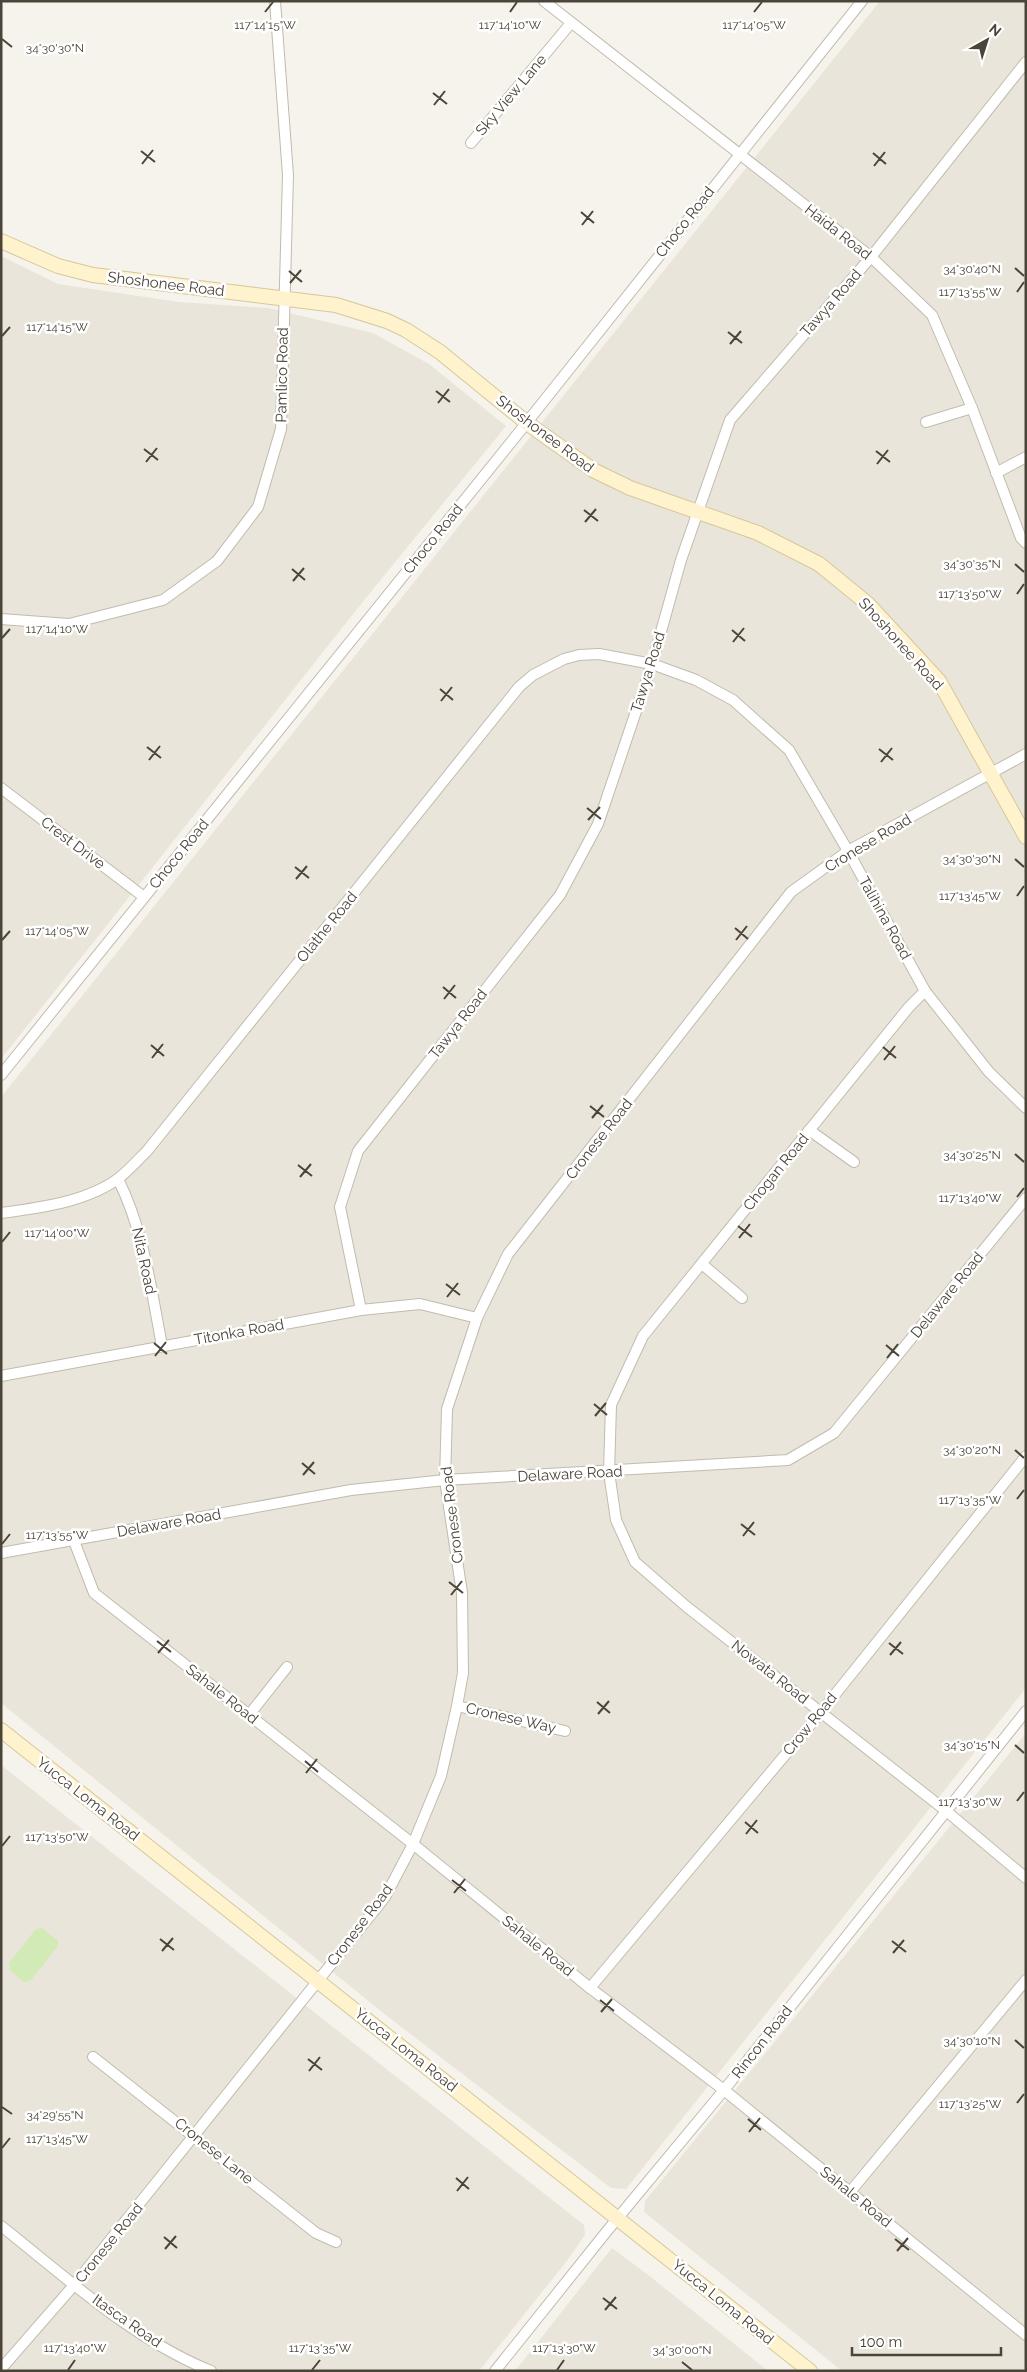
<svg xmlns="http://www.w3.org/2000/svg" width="1027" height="2372" font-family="Raleway,sans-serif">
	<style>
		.residential { fill: #eae5da }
		.green { fill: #d2eab5 }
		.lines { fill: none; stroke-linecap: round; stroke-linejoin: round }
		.street-casing { stroke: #c2bbae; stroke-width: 12 }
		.secondary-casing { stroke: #d6c79b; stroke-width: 16 }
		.street { stroke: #fff; stroke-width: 10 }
		.secondary { stroke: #fff3cd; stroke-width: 14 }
		.ticks { fill: none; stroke: #4b4439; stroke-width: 2 }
		.labels { text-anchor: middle; stroke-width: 5; stroke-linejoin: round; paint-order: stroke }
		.street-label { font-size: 15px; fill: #4b4439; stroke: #fff }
		.ticks-label { font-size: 12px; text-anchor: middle; fill: #4b4439; stroke: #fff; stroke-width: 5; stroke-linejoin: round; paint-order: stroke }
	</style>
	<rect width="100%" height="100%" fill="#f6f3ec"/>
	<g class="residential">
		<path d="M880 1H1026V1688L626 2189 611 2188 387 2016 1 1703V1097Z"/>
		<path d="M1 256 58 284 179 302 268 308 373 333 429 364 506 426 357 609 1 1059Z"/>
		<path d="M1026 1733V2371H842L644 2212 645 2201Z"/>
		<path d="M1 1765 584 2225 585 2235 566 2262 479 2371H1Z"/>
		<path d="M612 2248 647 2274 768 2371H515Z"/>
	</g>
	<path class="green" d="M42 1928 58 1941V1946L30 1981 24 1982 10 1970 9 1963 36 1929Z"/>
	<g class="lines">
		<g class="street-casing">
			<g id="street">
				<path d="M544 1 871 257 932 315 972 408 1021 538 1026 543"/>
				<path d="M471 143 571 23"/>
				<path d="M926 422 972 408"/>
				<path d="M996 473 1026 457"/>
				<path d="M1 619 69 624 163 600 217 561 258 507 281 429 288 175 275 1"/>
				<path d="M1 788 144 897"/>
				<path d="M925 991 909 1007 643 1336 611 1405 609 1472 616 1520 635 1562 687 1607 945 1810 1026 1878"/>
				<path d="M1 1075 516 436 862 1"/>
				<path d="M809 1130 854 1162"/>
				<path d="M118 1179C144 1231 151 1289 162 1346"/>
				<path d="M1 1213C39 1208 87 1202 119 1178 129 1170 138 1160 147 1151L519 687 533 675 564 659 579 655 599 654 652 664 696 680 733 700 789 750 848 851 925 991 989 1072 1026 1108"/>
				<path d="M702 1264 742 1298"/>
				<path d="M361 1310 340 1207 358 1151 560 895 598 824 652 664 681 560 730 420 871 257 1026 62"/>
				<path d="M1 1376 361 1310 420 1304 477 1318"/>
				<path d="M74 1541 94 1593 413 1844 590 1988 724 2090 1026 2335"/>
				<path d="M1 1553 351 1490 445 1480 788 1460 834 1433 1026 1198"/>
				<path d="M457 1706 565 1731"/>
				<path d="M249 1715 287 1667"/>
				<path d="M590 1988 821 1712 1026 1456"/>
				<path d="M93 2057 316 2233 336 2242"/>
				<path d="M850 2192 1026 1980"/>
				<path d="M1 2226C67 2278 132 2339 211 2371"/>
				<path d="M1 2369 75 2284 385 1897 413 1844 441 1776 457 1706 463 1673 462 1593 445 1480 447 1409 477 1318 508 1254 791 892 848 851 1026 754"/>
				<path d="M495 2371 607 2231 724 2090 1026 1711"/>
			</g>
		</g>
		<g class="secondary-casing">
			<g id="secondary">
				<path d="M1 241 58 266 93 275 336 305 387 321 406 330 440 352 527 423 593 470 630 488 758 533 819 564 868 604 939 681 1026 837"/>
				<path d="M1 1730 810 2371"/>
			</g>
		</g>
		<use href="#street" class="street"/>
		<use href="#secondary" class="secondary"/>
	</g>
	<path class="ticks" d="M265 12 273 2M510 12 517 2M754 12 762 2M2 39 12 47M433 93 447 104M434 105 445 91M141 151 155 162M873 153 886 164M142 164 153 150M874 166 885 152M581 212 594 223M582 225 593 211M1015 268 1024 276M289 271 302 282M290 283 301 270M1017 292 1024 282M728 332 742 343M2 336 10 327M730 344 741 331M436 391 450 402M438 403 449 389M144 449 158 460M876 451 890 462M146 462 157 448M877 464 888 450M584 510 598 521M585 522 596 509M1015 564 1024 572M292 569 305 580M293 581 304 568M1017 594 1024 584M732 630 745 641M2 638 10 629M733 642 744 628M440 689 453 700M441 701 452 687M147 747 161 758M879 749 893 760M149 760 160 746M881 762 892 748M587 808 601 819M588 820 600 807M1015 859 1024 867M295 867 309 878M296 879 307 866M1017 896 1024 886M735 928 748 939M2 940 10 931M736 940 747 926M443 987 456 998M444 999 455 985M151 1045 164 1056M883 1047 896 1058M152 1058 163 1044M884 1060 895 1046M590 1106 604 1117M592 1118 603 1105M1015 1154 1024 1162M298 1165 312 1176M300 1177 311 1164M1017 1197 1024 1188M738 1226 752 1237M739 1238 750 1224M2 1242 10 1232M446 1284 460 1295M447 1297 458 1283M154 1343 167 1354M886 1345 899 1356M155 1356 166 1342M887 1358 898 1344M594 1404 607 1415M595 1416 606 1403M1015 1450 1024 1458M302 1463 315 1474M303 1475 314 1462M1017 1499 1024 1490M741 1524 755 1535M743 1536 754 1522M2 1544 10 1534M449 1582 463 1593M451 1595 462 1581M157 1641 171 1652M889 1643 903 1654M158 1653 169 1640M890 1655 901 1642M597 1702 610 1713M598 1714 609 1701M1015 1745 1024 1753M305 1761 318 1772M306 1773 317 1759M1017 1801 1024 1792M745 1822 758 1833M746 1834 757 1820M2 1846 10 1836M452 1880 466 1891M454 1893 465 1879M160 1939 174 1950M892 1941 906 1952M162 1951 173 1938M893 1953 904 1940M600 2000 614 2011M601 2012 612 1999M1015 2040 1024 2048M308 2059 322 2070M309 2071 320 2057M1017 2103 1024 2094M2 2107 12 2114M748 2119 761 2130M749 2132 760 2118M2 2148 10 2138M456 2178 469 2189M457 2191 468 2177M164 2237 177 2248M895 2239 909 2250M165 2249 176 2236M897 2251 908 2238M603 2298 617 2309M605 2310 616 2297M682 2362 692 2370M68 2370 75 2360M312 2370 320 2360M557 2370 564 2360"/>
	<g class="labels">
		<g class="street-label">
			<text transform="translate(511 95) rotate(-50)" y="5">Sky View Lane</text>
			<text transform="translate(685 222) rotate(-52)" y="5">Choco Road</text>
			<text transform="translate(838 232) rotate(38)" y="5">Haida Road</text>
			<text transform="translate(166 284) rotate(7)" y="5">Shoshonee Road</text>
			<text transform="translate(831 303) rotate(-49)" y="5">Tawya Road</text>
			<text transform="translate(282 375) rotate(-89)" y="5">Pamlico Road</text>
			<text transform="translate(545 434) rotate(37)" y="5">Shoshonee Road</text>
			<text transform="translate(433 539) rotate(-51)" y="5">Choco Road</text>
			<text transform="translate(901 644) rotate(48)" y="5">Shoshonee Road</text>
			<text transform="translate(648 672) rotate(-73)" y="5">Tawya Road</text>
			<text transform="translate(73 843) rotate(37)" y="5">Crest Drive</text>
			<text transform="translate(868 843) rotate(-31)" y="5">Cronese Road</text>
			<text transform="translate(179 854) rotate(-51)" y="5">Choco Road</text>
			<text transform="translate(885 918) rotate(61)" y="5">Talihina Road</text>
			<text transform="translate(327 927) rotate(-51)" y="5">Olathe Road</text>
			<text transform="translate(458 1024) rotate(-52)" y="5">Tawya Road</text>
			<text transform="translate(599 1139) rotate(-52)" y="5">Cronese Road</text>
			<text transform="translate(776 1172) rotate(-51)" y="5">Chogan Road</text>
			<text transform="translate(144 1261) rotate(78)" y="5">Nita Road</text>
			<text transform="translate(947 1295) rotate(-51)" y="5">Delaware Road</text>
			<text transform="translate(239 1332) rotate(-10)" y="5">Titonka Road</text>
			<text transform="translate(570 1474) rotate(-3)" y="5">Delaware Road</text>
			<text transform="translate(452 1515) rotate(-97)" y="5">Cronese Road</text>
			<text transform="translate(169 1523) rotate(-10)" y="5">Delaware Road</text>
			<text transform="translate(770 1672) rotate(38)" y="5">Nowata Road</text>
			<text transform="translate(222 1694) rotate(38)" y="5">Sahale Road</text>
			<text transform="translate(511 1718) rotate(13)" y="5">Cronese Way</text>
			<text transform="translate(810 1724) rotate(-51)" y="5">Crow Road</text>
			<text transform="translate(88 1799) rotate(38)" y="5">Yucca Loma Road</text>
			<text transform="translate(360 1925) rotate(-53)" y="5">Cronese Road</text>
			<text transform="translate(538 1946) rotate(39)" y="5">Sahale Road</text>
			<text transform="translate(762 2042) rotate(-52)" y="5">Rincon Road</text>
			<text transform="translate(406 2050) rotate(38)" y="5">Yucca Loma Road</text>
			<text transform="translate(214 2151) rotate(39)" y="5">Cronese Lane</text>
			<text transform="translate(856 2197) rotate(39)" y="5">Sahale Road</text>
			<text transform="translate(109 2243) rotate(-51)" y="5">Cronese Road</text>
			<text transform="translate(723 2302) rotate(39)" y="5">Yucca Loma Road</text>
			<text transform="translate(127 2321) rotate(35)" y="5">Itasca Road</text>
		</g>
	</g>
	<g class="ticks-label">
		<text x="265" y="29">117°14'15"W</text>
		<text x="510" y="29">117°14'10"W</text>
		<text x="754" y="29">117°14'05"W</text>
		<text x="55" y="52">34°30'30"N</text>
		<text x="972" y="273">34°30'40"N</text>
		<text x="970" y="296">117°13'55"W</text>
		<text x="57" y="331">117°14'15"W</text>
		<text x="972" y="568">34°30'35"N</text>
		<text x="970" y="598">117°13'50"W</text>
		<text x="57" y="633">117°14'10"W</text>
		<text x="972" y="863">34°30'30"N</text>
		<text x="970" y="900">117°13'45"W</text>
		<text x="57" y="935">117°14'05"W</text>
		<text x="972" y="1159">34°30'25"N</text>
		<text x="970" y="1202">117°13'40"W</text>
		<text x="57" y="1237">117°14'00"W</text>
		<text x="972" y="1454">34°30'20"N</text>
		<text x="970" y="1504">117°13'35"W</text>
		<text x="57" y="1539">117°13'55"W</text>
		<text x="972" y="1749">34°30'15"N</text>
		<text x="970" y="1806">117°13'30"W</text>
		<text x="57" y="1841">117°13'50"W</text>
		<text x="972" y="2045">34°30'10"N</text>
		<text x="970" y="2108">117°13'25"W</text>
		<text x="55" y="2119">34°29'55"N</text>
		<text x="57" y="2143">117°13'45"W</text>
		<text x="75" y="2352">117°13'40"W</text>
		<text x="320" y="2352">117°13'35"W</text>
		<text x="564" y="2352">117°13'30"W</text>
		<text x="682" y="2354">34°30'00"N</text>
	</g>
	<rect width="1027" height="2372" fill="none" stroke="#4b4439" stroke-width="5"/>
	<g transform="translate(987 40) rotate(39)" stroke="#ffffff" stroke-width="4" paint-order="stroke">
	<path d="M0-4L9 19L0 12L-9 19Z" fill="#4b4439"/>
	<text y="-8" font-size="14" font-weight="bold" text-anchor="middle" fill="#4b4439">N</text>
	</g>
	<path d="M852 2347v8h149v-8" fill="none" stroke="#4b4439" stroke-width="2.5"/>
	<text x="860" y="2347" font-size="15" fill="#4b4439" stroke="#ffffff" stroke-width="4" paint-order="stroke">100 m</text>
</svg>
